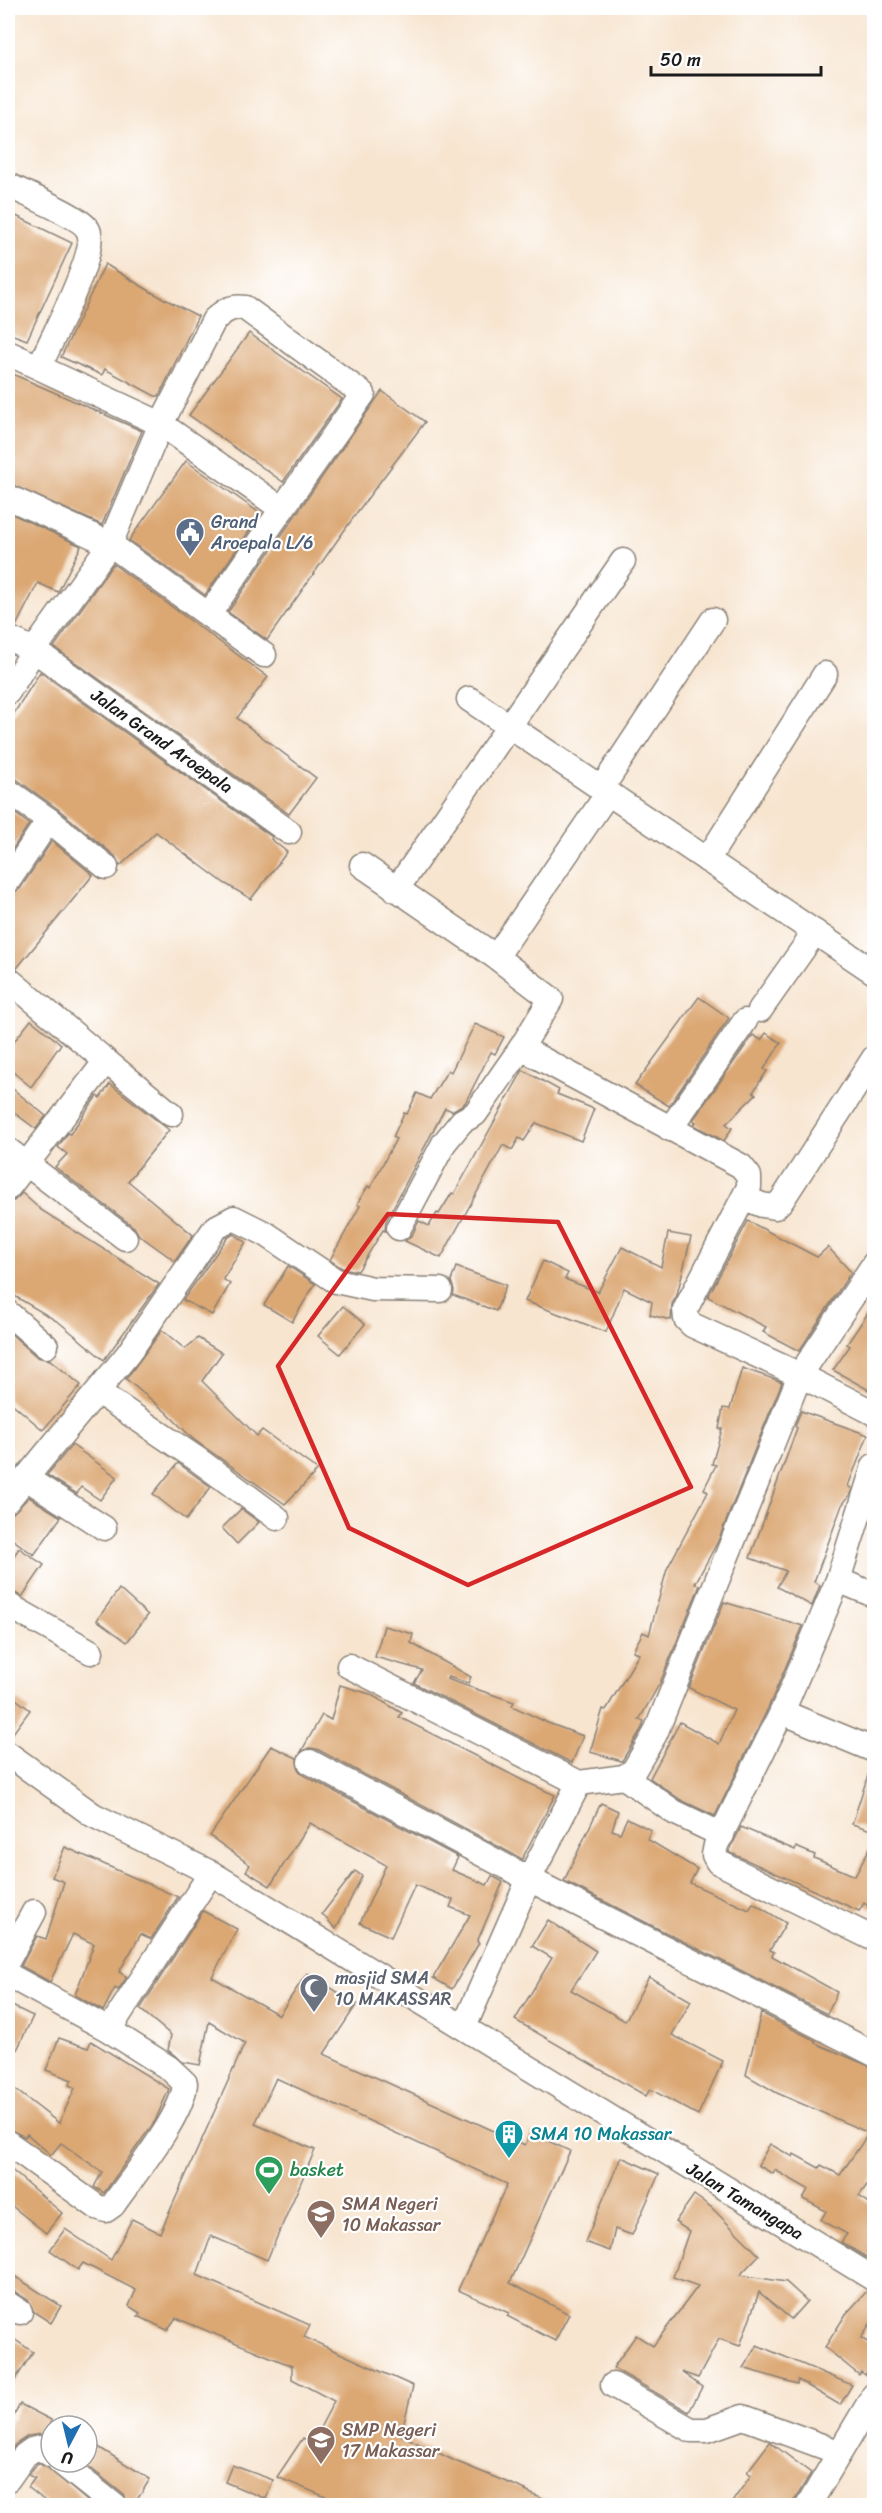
<svg xmlns="http://www.w3.org/2000/svg" width="882" height="2513" font-family="Sriracha,sans-serif">
	<style>
		.building { fill: #dba773 }
		.lines { fill: none; stroke-linecap: round; stroke-linejoin: round }
		.minor-casing { stroke: #8a8076; stroke-width: 27 }
		.minor { stroke: #fff; stroke-width: 24 }
		.marked { fill: none; stroke: #d62828; stroke-width: 4.5; stroke-linejoin: round }
		.labels { text-anchor: middle; stroke-width: 4.5; stroke-linejoin: round; paint-order: stroke }
		.service-label { font-size: 18px; fill: #4e5e75; stroke: #fff; text-anchor: start }
		.street-label { font-size: 18px; fill: #1c1c1c; stroke: #fff }
		.worship-label { font-size: 18px; fill: #5b616d; stroke: #fff; text-anchor: start }
		.culture-label { font-size: 18px; fill: #0d838f; stroke: #fff; text-anchor: start }
		.leisure-label { font-size: 18px; fill: #27864d; stroke: #fff; text-anchor: start }
		.education-label { font-size: 18px; fill: #785e54; stroke: #fff; text-anchor: start }
	</style>
	<rect width="100%" height="100%" fill="#fff"/>
	<filter id="ink" filterUnits="userSpaceOnUse"><feTurbulence type="fractalNoise" baseFrequency=".0167" numOctaves="2"/><feDisplacementMap in="SourceGraphic" scale="12" xChannelSelector="R" yChannelSelector="G"/><feConvolveMatrix kernelMatrix="1 2 1 2 8 2 1 2 1" color-interpolation-filters="sRGB"/></filter>
	<filter id="wash" filterUnits="userSpaceOnUse"><feTurbulence type="fractalNoise" baseFrequency=".008" numOctaves="4" result="noise"/><feDisplacementMap in="SourceGraphic" scale="24" xChannelSelector="R" yChannelSelector="G"/><feGaussianBlur stdDeviation="1.35" result="paint"/><feColorMatrix in="noise" values="0 0 0 0 0 0 0 0 0 0 0 0 0 0 0 0 0 1.4 0 .05"/><feComposite in="paint" operator="in"/></filter>
	<g filter="url(#wash)">
		<rect width="100%" height="100%" fill="#f7e5d0"/>
		<g id="blocks">
			<g class="building">
				<path d="M8 212 72 243 27 340 8 333Z"/>
				<path d="M105 264 153 293 198 316 159 396H155L105 369 102 375 61 357Z"/>
				<path d="M249 333 342 399 283 482 189 415Z"/>
				<path d="M8 372 142 431 102 525 8 483Z"/>
				<path d="M382 391 425 422 358 511 267 640 228 612Z"/>
				<path d="M186 461 261 514 205 595 129 540Z"/>
				<path d="M8 512 81 546 58 592 38 583 16 626 8 624Z"/>
				<path d="M113 564 268 677 237 718 316 778 289 814 54 647Z"/>
				<path d="M40 672 272 837 271 839 287 852 251 899 224 883 156 832 120 866 115 856 58 809 16 779 8 777V723Z"/>
				<path d="M8 808 29 824 8 856Z"/>
				<path d="M52 841 93 875 17 968 8 965V895L20 889Z"/>
				<path d="M699 997 729 1018 669 1106 635 1085Z"/>
				<path d="M31 1020 61 1044 31 1087 8 1068V1049Z"/>
				<path d="M475 1024 504 1037 495 1054 491 1052 465 1103 452 1111 445 1108 386 1221 385 1231 383 1230 358 1271 342 1268 330 1260 360 1206 357 1204 368 1186 370 1188 396 1139 393 1137 404 1113 407 1114 417 1093 430 1099 448 1070 451 1072Z"/>
				<path d="M766 1033 781 1043 764 1069 767 1071 753 1092 756 1094 726 1124 732 1128 724 1141 694 1125 696 1122 693 1120 753 1035 761 1040Z"/>
				<path d="M523 1070 559 1090 557 1094 594 1109 581 1141 536 1123 524 1141 519 1138 512 1150 503 1145 441 1258 405 1241 412 1235 419 1221 429 1226 437 1213 439 1214 452 1193 454 1194Z"/>
				<path d="M110 1084 169 1130 128 1181 193 1235 175 1261 139 1235 134 1227 55 1167 67 1154 58 1147 68 1133 70 1134 97 1096 100 1098Z"/>
				<path d="M8 1085 46 1116 36 1129 8 1108Z"/>
				<path d="M22 1193 41 1210 159 1284 104 1360 60 1323 8 1292V1202L14 1201Z"/>
				<path d="M748 1221 817 1257 828 1247 851 1272 799 1351 763 1332 766 1327 708 1297Z"/>
				<path d="M668 1233 691 1237 677 1295 672 1304 671 1320 650 1315 652 1302 624 1288 606 1332 525 1301 543 1261 568 1273 565 1279 598 1292 622 1247 661 1267Z"/>
				<path d="M234 1234 246 1242 223 1279 230 1284 212 1315 183 1300 227 1238Z"/>
				<path d="M288 1266 315 1284 292 1322 264 1305Z"/>
				<path d="M456 1267 506 1285 496 1311 453 1295 454 1290 451 1281Z"/>
				<path d="M874 1304V1393L833 1370 850 1346 847 1344Z"/>
				<path d="M343 1306 365 1324 340 1354 318 1336Z"/>
				<path d="M162 1330 185 1349 198 1338 222 1353 202 1381 257 1436 262 1430 318 1470 285 1504 193 1439 165 1411 126 1379Z"/>
				<path d="M8 1331 37 1357 50 1360 81 1385 43 1430 8 1400Z"/>
				<path d="M742 1368 782 1382 718 1541 695 1584 700 1585 660 1683 639 1720 644 1721 642 1728 622 1761 590 1752 603 1709 606 1710 639 1654 633 1651 643 1632 649 1635 667 1569 708 1492 704 1489 716 1465 712 1464 722 1429H719L723 1408 730 1409Z"/>
				<path d="M801 1411 868 1435 848 1486 852 1489 850 1495 842 1505 814 1582 820 1585 812 1606 777 1587 786 1571 750 1558 797 1428 795 1426Z"/>
				<path d="M72 1445 117 1477 100 1500 81 1487 77 1494 47 1475Z"/>
				<path d="M178 1463 211 1487 186 1520 153 1494Z"/>
				<path d="M29 1497 61 1517 34 1555 8 1536V1518Z"/>
				<path d="M241 1509 259 1522 237 1544 222 1528Z"/>
				<path d="M19 1548 44 1565 22 1597 8 1589V1565Z"/>
				<path d="M119 1589 148 1615 127 1642 97 1620Z"/>
				<path d="M724 1602 803 1626 769 1706 715 1816 681 1800 650 1778 680 1722 719 1744 734 1710 689 1688Z"/>
				<path d="M384 1626 413 1634 411 1643 471 1677 468 1683 448 1677 447 1679 514 1702 512 1706 548 1723 583 1736 572 1763 414 1683 422 1670 375 1657Z"/>
				<path d="M340 1685 370 1694 402 1713 399 1717 524 1781 555 1795 522 1859 317 1749 309 1748 301 1752 322 1715 331 1720Z"/>
				<path d="M8 1693 30 1710 8 1740Z"/>
				<path d="M271 1746 297 1758 298 1769 303 1775 458 1857 452 1870 487 1885 492 1876 503 1882 477 1942 479 1943 452 1989 433 1978 470 1915 450 1907 453 1900 415 1885 391 1937 360 1923 386 1865 310 1823 270 1886 246 1871 250 1865 210 1836Z"/>
				<path d="M871 1766 874 1767V1831L852 1824Z"/>
				<path d="M601 1803 618 1811 612 1830 620 1833 627 1818 651 1830 647 1839 697 1869 690 1883 749 1910 753 1903 786 1923 770 1950 774 1952 772 1956 837 1992 827 2014 564 1881Z"/>
				<path d="M741 1827 795 1850 796 1847 815 1855 814 1858 855 1876 874 1840V1910L864 1903 859 1911 729 1852Z"/>
				<path d="M65 1847 178 1897 151 1939 141 1934 119 1972 127 1977 118 1990 115 1988 103 2011 75 1995 94 1944 73 1934 50 1982 21 1966 37 1936 46 1939 64 1882 52 1877Z"/>
				<path d="M355 1871 362 1876 336 1929 322 1914Z"/>
				<path d="M203 1911 237 1929 212 1977 279 2015 307 1973 357 2004 324 2054 525 2145 531 2133 570 2151 510 2283 569 2314 555 2341 507 2316 509 2313 458 2290 507 2184 276 2078 255 2124 315 2150 267 2260 211 2236 197 2275 310 2325 304 2337 413 2386 401 2435 455 2461 526 2490 525 2491 556 2505H345L277 2477 303 2438 312 2443 334 2401 292 2379V2366L176 2318 167 2330 138 2316 140 2313 129 2306 136 2290 83 2263 78 2270 50 2250 65 2229 111 2260 132 2219 160 2233 245 2043 209 2022 200 2065 183 2062 168 2050 171 2035 140 2009Z"/>
				<path d="M548 1920 596 1951 571 1990 625 2021 649 1977 691 2001 672 2035 723 2061 698 2115 650 2089 646 2096 515 2020 552 1958 532 1946Z"/>
				<path d="M8 2004 33 2016 8 2069Z"/>
				<path d="M761 2013 816 2041 815 2043 874 2068V2175L859 2196 874 2206V2249L869 2259 841 2242 847 2234 821 2220 826 2211 803 2199 808 2189 775 2170 773 2174 758 2165 770 2144 793 2157 794 2154 819 2168 821 2165 840 2175 869 2133 777 2093 746 2075Z"/>
				<path d="M59 2038 88 2048 91 2041 169 2089 155 2121 104 2193 94 2187 102 2172 61 2143 51 2155 27 2134 25 2137 8 2129V2084L59 2123 75 2088 69 2085 72 2080 46 2070Z"/>
				<path d="M621 2157 659 2174 632 2235 615 2229 610 2251 585 2242Z"/>
				<path d="M8 2167 62 2213 46 2233 8 2203Z"/>
				<path d="M694 2195 711 2207 759 2255 740 2275 786 2282 807 2301 791 2319 759 2292 740 2346 719 2339 698 2378 681 2372 702 2387 689 2412 613 2368 636 2335 653 2346 698 2286 673 2277 689 2231 675 2222Z"/>
				<path d="M8 2272 61 2306 51 2323 34 2312 28 2300 15 2292 8 2290Z"/>
				<path d="M867 2291 874 2293V2318L861 2338 874 2346V2360L865 2375 861 2372 859 2375 825 2347 846 2314Z"/>
				<path d="M8 2335 33 2352 8 2391Z"/>
				<path d="M757 2345 771 2351 852 2385 840 2405 798 2380 797 2384 743 2368Z"/>
				<path d="M20 2404 51 2420V2438L42 2434 28 2436 16 2444 8 2455V2428Z"/>
				<path d="M87 2440 150 2479 134 2505H129L124 2495 83 2462H87Z"/>
				<path d="M770 2442 811 2473 796 2498 790 2505H730L751 2475 747 2472Z"/>
				<path d="M38 2463 48 2468 92 2505H50L28 2487 35 2478 28 2475Z"/>
				<path d="M232 2465 273 2480 266 2499 225 2482Z"/>
			</g>
		</g>
	</g>
	<g filter="url(#ink)">
		<use href="#blocks" fill-opacity="0" stroke="#8a8076" stroke-width="1.5"/>
		<g class="lines">
			<g class="minor-casing">
				<g id="minor">
					<path d="M8 185C23 193 82 217 88 230 99 250 50 343 39 367"/>
					<path d="M8 353 161 424 282 509 209 614"/>
					<path d="M8 497 110 544 264 655"/>
					<path d="M8 638 34 650 289 832"/>
					<path d="M8 692 34 650 110 544 161 424 214 320C224 311 230 306 245 308L363 394 282 509"/>
					<path d="M469 699 608 793"/>
					<path d="M601 789 713 620"/>
					<path d="M8 791 49 820 106 867"/>
					<path d="M707 860 825 674"/>
					<path d="M362 865 496 957 551 999 521 1048"/>
					<path d="M8 881 49 820"/>
					<path d="M396 890 623 561"/>
					<path d="M496 957 608 793 874 972"/>
					<path d="M8 979 106 1061 8 1188"/>
					<path d="M760 1010 815 932"/>
					<path d="M106 1061 171 1114"/>
					<path d="M670 1129 745 1021"/>
					<path d="M8 1150 125 1238"/>
					<path d="M745 1198 762 1205 775 1207 782 1200 874 1058"/>
					<path d="M399 1228 444 1143 462 1121 475 1114 521 1048 741 1166 749 1176V1187L685 1310 686 1319 692 1325 800 1375 874 1413"/>
					<path d="M8 1313 46 1346"/>
					<path d="M98 1392 197 1459 277 1518"/>
					<path d="M26 1478 128 1354 215 1228 234 1218 266 1234 336 1281 373 1289 440 1290"/>
					<path d="M8 1500 26 1478 104 1528"/>
					<path d="M838 1580 874 1595"/>
					<path d="M8 1605 91 1652"/>
					<path d="M349 1666 579 1783 624 1777 634 1770 655 1734 800 1375 874 1264"/>
					<path d="M782 1712 838 1580 874 1466"/>
					<path d="M874 1750 782 1712 716 1845 714 1855 718 1862 726 1866 874 1939"/>
					<path d="M8 1754 93 1815 211 1873 874 2279"/>
					<path d="M310 1762 529 1879 874 2054"/>
					<path d="M624 1777 674 1812 722 1835"/>
					<path d="M8 1960 34 1912"/>
					<path d="M8 1975 109 2030 169 2068 185 2083C184 2115 132 2177 113 2205L106 2210 97 2207 8 2143"/>
					<path d="M464 2027 529 1879 579 1783"/>
					<path d="M109 2030 211 1873"/>
					<path d="M8 2304 20 2312"/>
					<path d="M613 2385 691 2430H707L743 2417 838 2452"/>
					<path d="M60 2462 115 2506"/>
					<path d="M8 2479 25 2455 32 2450 40 2448 51 2455"/>
					<path d="M808 2506 874 2395"/>
				</g>
			</g>
			<use href="#minor" class="minor"/>
		</g>
	</g>
	<path class="marked" d="M388 1214 558 1222 691 1487 468 1585 349 1528 278 1366Z"/>
	<defs>
		<g id="civic-pin" transform="scale(1.5)"><path d="M0 17L-7.5 6A9.5 9.5 0 1 1 7.5 6Z" fill="#5c6f8a" stroke="#fff"/><path d="M-.6-6.5H3V-4.5H.6V-3L4-1V1h2V6H-6V1h2V-1L-.6-3ZM-1.2 2.5V6h2.4V2.5Z" fill="#fff"/></g>
		<g id="mosque-pin" transform="scale(1.5)"><path d="M0 17L-7.5 6A9.5 9.5 0 1 1 7.5 6Z" fill="#6b7280" stroke="#fff"/><path d="M3.5-4.9A6 6 0 1 0 3.5 4.9A5 5 0 1 1 3.5-4.9Z" fill="#fff"/></g>
		<g id="building-pin" transform="scale(1.5)"><path d="M0 17L-7.5 6A9.5 9.5 0 1 1 7.5 6Z" fill="#0f9aa8" stroke="#fff"/><path d="M-4-6H4V6H1V3H-1V6H-4ZM-2.5-4.3h1.7v1.8h-1.7ZM.8-4.3h1.7v1.8H.8ZM-2.5-1h1.7V.8h-1.7ZM.8-1h1.7V.8H.8Z" fill="#fff"/></g>
		<g id="stadium-pin" transform="scale(1.5)"><path d="M0 17L-7.5 6A9.5 9.5 0 1 1 7.5 6Z" fill="#2e9e5b" stroke="#fff"/><path d="M0-5a6.5 5 0 1 0 0 10a6.5 5 0 1 0 0-10ZM-3.5-1.8h7v3.6h-7Z" fill="#fff"/></g>
		<g id="school-pin" transform="scale(1.5)"><path d="M0 17L-7.5 6A9.5 9.5 0 1 1 7.5 6Z" fill="#8d6e63" stroke="#fff"/><path d="M0-5L7-2L0 1L-7-2ZM-4 1L0 2.5L4 1V4Q0 6-4 4Z" fill="#fff"/></g>
	</defs>
	<g fill-rule="evenodd">
		<use href="#civic-pin" x="190" y="532"/>
		<use href="#mosque-pin" x="314" y="1988"/>
		<use href="#building-pin" x="509" y="2134"/>
		<use href="#stadium-pin" x="269" y="2170"/>
		<use href="#school-pin" x="321" y="2214"/>
		<use href="#school-pin" x="321" y="2440"/>
	</g>
	<g class="labels">
		<g class="service-label">
			<text x="211" y="528">Grand<tspan x="211" dy="21">Aroepala L/6</tspan></text>
		</g>
		<g class="street-label">
			<text transform="translate(162 741) rotate(35)" y="6">Jalan Grand Aroepala</text>
			<text transform="translate(745 2201) rotate(31)" y="6">Jalan Tamangapa</text>
		</g>
		<g class="worship-label">
			<text x="335" y="1984">masjid SMA<tspan x="335" dy="21">10 MAKASSAR</tspan></text>
		</g>
		<g class="culture-label">
			<text x="530" y="2140">SMA 10 Makassar</text>
		</g>
		<g class="leisure-label">
			<text x="290" y="2176">basket</text>
		</g>
		<g class="education-label">
			<text x="342" y="2210">SMA Negeri<tspan x="342" dy="21">10 Makassar</tspan></text>
			<text x="342" y="2436">SMP Negeri<tspan x="342" dy="21">17 Makassar</tspan></text>
		</g>
	</g>
	<rect width="882" height="2513" fill="none" stroke="#fff" stroke-width="30"/>
	<g transform="translate(69 2444) rotate(187)"><circle r="28" fill="#ffffff" stroke="#a4a4a4" stroke-width="1.5"/>
	<path d="M0-4.5L10 22L0 15L-10 22Z" fill="#1f6fb2"/>
	<text y="-9" font-size="16" font-weight="bold" text-anchor="middle" fill="#1c1c1c">U</text>
	</g>
	<path d="M651 66v9h170v-9" fill="none" stroke="#1c1c1c" stroke-width="3"/>
	<text x="660" y="66" font-size="18" fill="#1c1c1c" stroke="#ffffff" stroke-width="4.5" paint-order="stroke">50 m</text>
</svg>
